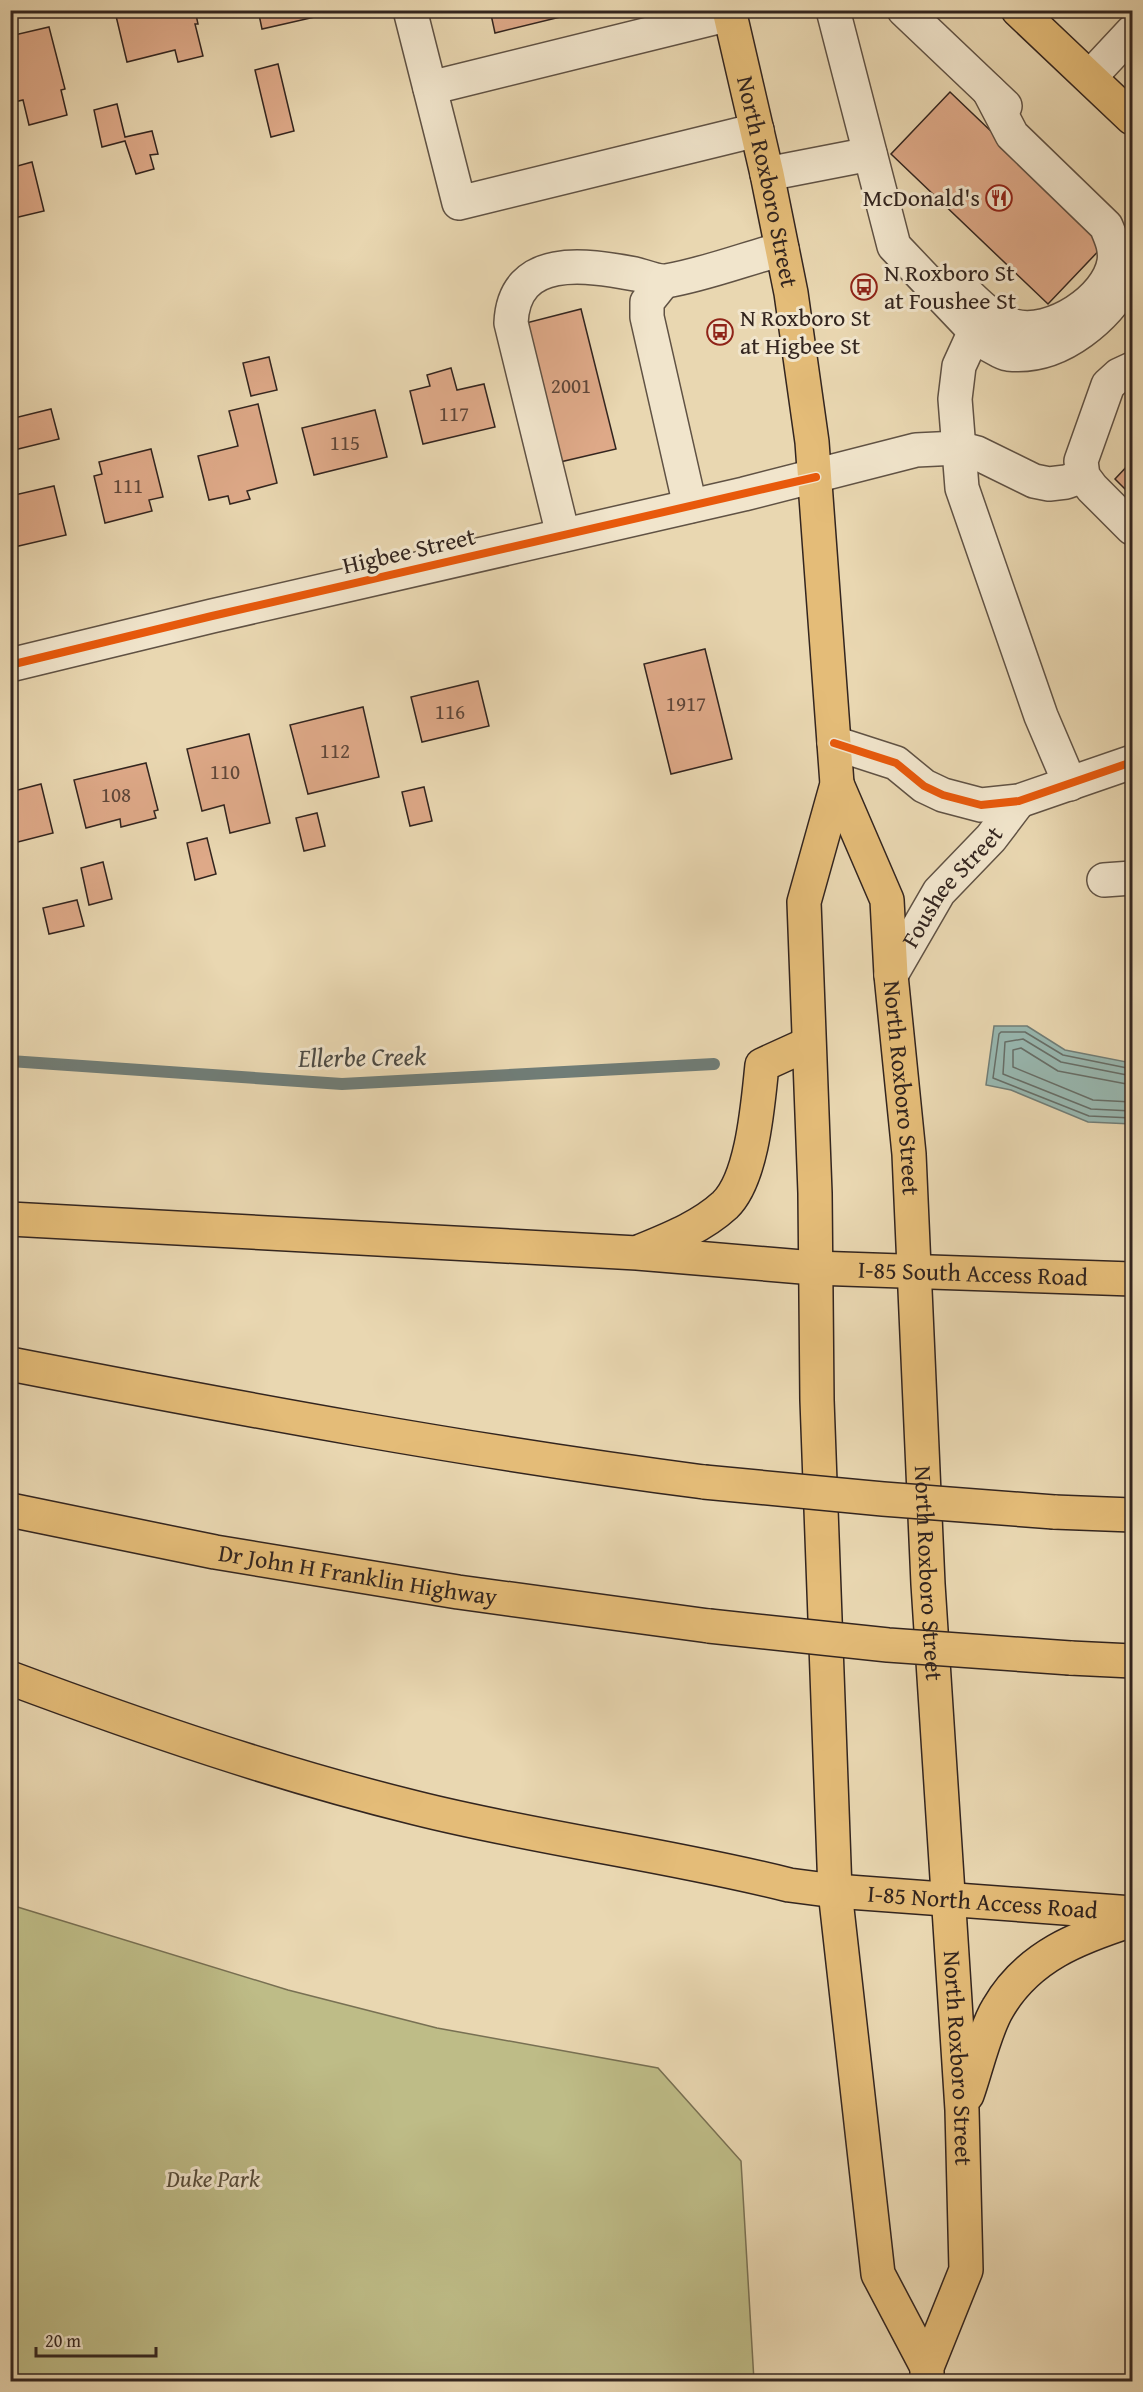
<svg xmlns="http://www.w3.org/2000/svg" width="1143" height="2392" font-family="'Gentium Book Plus',serif">
	<style>
		.green { fill: #bebc87; stroke: #787053; stroke-width: 1.5 }
		.water { fill: #98b8b1; stroke: #707d77; stroke-width: 1.5 }
		.lines { fill: none; stroke-linecap: round; stroke-linejoin: round }
		.shore { stroke: #666e68; stroke-width: 1.5 }
		.stream { stroke: #707d77; stroke-width: 12 }
		.building { fill: #dea988; stroke: #33251f; stroke-width: 1.5 }
		.minor-casing { stroke: #605244; stroke-width: 36 }
		.major-casing { stroke: #33251f; stroke-width: 36 }
		.highway-casing { stroke: #33251f; stroke-width: 36 }
		.minor { stroke: #f1e5cc; stroke-width: 33 }
		.major { stroke: #e4bc78; stroke-width: 33 }
		.highway { stroke: #e4bc78; stroke-width: 33 }
		.highway-bridge-casing { stroke: #33251f; stroke-width: 36; stroke-linecap: butt }
		.highway-bridge { stroke: #e4bc78; stroke-width: 33 }
		.cycleway-casing { stroke: #f1e5cc; stroke-width: 11 }
		.cycleway { stroke: #e8590c; stroke-width: 8 }
		.labels { text-anchor: middle; stroke-width: 6; stroke-linejoin: round; paint-order: stroke }
		.number-label { font-size: 21px; fill: #5e4639 }
		.street-label { font-size: 24px; fill: #33251f; stroke: #f1e5cc }
		.poi-label { font-size: 24px; fill: #33251f; stroke: #f1e5cc; text-anchor: start }
		.park-label { font-size: 24px; font-style: italic; fill: #564b39; stroke: #f1e5cc }
		.water-label { font-size: 26px; font-style: italic; fill: #4c4a44; stroke: #f1e5cc }
	</style>
	<rect width="100%" height="100%" fill="#e9d7b1"/>
	<filter id="stains"><feTurbulence type="fractalNoise" baseFrequency=".00333" numOctaves="4"/><feColorMatrix values="0 0 0 0 .2 0 0 0 0 .09 0 0 0 0 .02 0 0 0 .5 -.17"/></filter>
	<radialGradient id="worn" r=".72"><stop offset=".6" stop-color="#630" stop-opacity="0"/><stop offset="1" stop-color="#630" stop-opacity=".3"/></radialGradient>
	<path class="green" d="M11 1905 288 1990 437 2028 658 2068 741 2161 754 2381H11Z"/>
	<path class="water" d="M1027 1026 1065 1050 1132 1063V1124L1088 1122 1011 1090 986 1085 994 1026Z"/>
	<g class="lines">
		<g class="shore">
			<path d="M1132 1069 1063 1055 1025 1032H1001L999 1034 993 1078 1089 1116 1132 1118"/>
			<path d="M1132 1076 1061 1062 1023 1039 1005 1042 1003 1074 1091 1109 1132 1111"/>
			<path d="M1132 1085 1058 1071 1021 1048 1013 1050V1067L1093 1100 1132 1102"/>
		</g>
		<path class="stream" d="M10 1061 342 1084 714 1064"/>
	</g>
	<g class="building">
		<path d="M138 10H195L198 24H195L203 56 178 62 175 50 127 62 116 16Z"/>
		<path d="M258 10H337V12L262 29Z"/>
		<path d="M490 10H589L495 33Z"/>
		<path d="M49 27 65 89 61 90 67 115 29 125 23 100 10 103V36Z"/>
		<path d="M278 64 294 131 271 137 255 70Z"/>
		<path d="M950 92 1107 242 1048 304 891 154Z"/>
		<path d="M117 104 125 137 152 131 158 154 150 155 154 169 136 174 125 141 102 147 94 110Z"/>
		<path d="M32 162 44 211 10 219V168Z"/>
		<path d="M581 309 616 449 560 462 526 323Z"/>
		<path d="M269 357 277 390 251 396 243 363Z"/>
		<path d="M451 368 457 390 484 384 495 427 423 444 410 391 430 386 427 375Z"/>
		<path d="M258 404 277 483 247 491 250 499 230 504 228 496 209 500 198 456 238 446 229 411Z"/>
		<path d="M51 409 59 439 10 451V419Z"/>
		<path d="M375 410 387 457 314 475 302 428Z"/>
		<path d="M151 449 163 497 149 500 152 511 105 523 94 476 102 474 99 462Z"/>
		<path d="M1132 461V496L1115 479Z"/>
		<path d="M54 486 66 535 10 548V496Z"/>
		<path d="M705 649 732 759 671 774 644 664Z"/>
		<path d="M478 681 489 726 422 742 411 697Z"/>
		<path d="M363 707 379 777 308 794 290 725Z"/>
		<path d="M249 734 270 823 230 833 224 805 202 811 187 749Z"/>
		<path d="M146 763 158 810 154 811 156 818 121 827 120 819 86 828 74 780Z"/>
		<path d="M41 784 53 833 10 844V792Z"/>
		<path d="M424 787 432 821 410 826 402 792Z"/>
		<path d="M317 813 325 846 304 851 296 818Z"/>
		<path d="M207 838 216 874 195 880 187 843Z"/>
		<path d="M103 862 112 899 89 905 81 868Z"/>
		<path d="M77 900 84 926 49 934 43 908Z"/>
	</g>
	<g class="lines">
		<g class="minor-casing">
			<g id="minor">
				<path d="M410 10 459 203 757 130"/>
				<path d="M833 10 894 246 987 344C994 347 1001 353 1008 354 1061 360 1110 316 1132 272"/>
				<path d="M904 10 1005 106"/>
				<path d="M1090 77 1132 32"/>
				<path d="M430 88 730 14"/>
				<path d="M767 174 870 154"/>
				<path d="M663 282 647 302V317L690 506"/>
				<path d="M962 289C978 304 992 320 1014 326 1051 336 1108 299 1114 262 1116 248 1111 238 1106 226L1012 135 989 91"/>
				<path d="M975 331 959 366 955 399 962 488 1041 716 1070 784"/>
				<path d="M1132 369 1119 375 1108 385 1081 461 1083 476 1092 488 1132 528"/>
				<path d="M563 535 511 323C514 253 586 265 635 274 644 276 657 282 666 281 703 275 745 259 782 249"/>
				<path d="M10 665 212 616 744 494 916 450 958 448 977 453 1034 481 1049 484 1066 482 1083 476"/>
				<path d="M834 743 896 763 924 786 943 795 981 805 1019 801 1132 762"/>
				<path d="M1104 880 1132 878"/>
				<path id="s1" d="M891 975 939 892 991 838 1019 801"/>
			</g>
		</g>
		<g class="major-casing">
			<g id="major">
				<path id="s2" d="M729 10 767 174 791 293 812 442 837 784 804 902 815 1193 817 1400 835 1891 878 2274 927 2367"/>
				<path d="M1018 10 1132 118"/>
				<path id="s3" d="M837 784 887 900 891 975 909 1154 928 1584 962 2110 966 2270 927 2367V2380"/>
				<path id="s4" d="M814 1268 1132 1279"/>
				<path id="s5" d="M835 1891 1132 1913"/>
				<path d="M967 2095C976 2070 985 2029 998 2008 1028 1956 1079 1937 1132 1920"/>
			</g>
		</g>
		<g class="highway-casing">
			<g id="highway">
				<path d="M10 1219 637 1253 814 1268"/>
				<path d="M641 1251C670 1239 701 1227 725 1205 753 1178 758 1102 762 1065L808 1044"/>
				<path d="M10 1364C241 1409 472 1452 704 1482"/>
				<path id="s6" d="M10 1510 215 1552 458 1592 709 1626"/>
				<path d="M1054 1512 1132 1515"/>
				<path d="M1070 1658 1132 1661"/>
				<path d="M10 1678C144 1728 278 1774 416 1808 539 1839 666 1854 789 1885L835 1891"/>
			</g>
		</g>
		<use href="#minor" class="minor"/>
		<use href="#major" class="major"/>
		<use href="#highway" class="highway"/>
		<g class="highway-bridge-casing">
			<g id="highway-bridge">
				<path d="M704 1482 883 1499 1054 1512"/>
				<path d="M709 1626 888 1645 1070 1658"/>
			</g>
		</g>
		<use href="#highway-bridge" class="highway-bridge"/>
		<g class="cycleway-casing">
			<g id="cycleway">
				<path d="M10 665 212 616 816 477"/>
				<path d="M834 743 896 763 924 786 943 795 981 805 1019 801 1132 762"/>
			</g>
		</g>
		<use href="#cycleway" class="cycleway"/>
	</g>
	<defs>
		<g id="restaurant-ring" transform="scale(1.35)"><circle r="9.5" fill="#f1e5cc" stroke="#8f2418" stroke-width="1.5"/><path d="M-5-6h1v4h1v-4h1v4h1v-4h1v5L-1.5 .5V6h-2V.5L-5-1ZM5-6V6H3V1.5H1.5Q1.5-4 5-6Z" fill="#8f2418"/></g>
		<g id="bus-ring" transform="scale(1.35)"><circle r="9.5" fill="#f1e5cc" stroke="#8f2418" stroke-width="1.5"/><path d="M-5-6H5V4H4V6H2V4H-2V6H-4V4H-5ZM-3.5-4V0h7V-4ZM-3.5 1.2v1.5H-2V1.2ZM2 1.2v1.5H3.5V1.2Z" fill="#8f2418"/></g>
	</defs>
	<g fill-rule="evenodd">
		<use href="#restaurant-ring" x="999" y="198"/>
		<use href="#bus-ring" x="864" y="287"/>
		<use href="#bus-ring" x="720" y="332"/>
	</g>
	<g class="labels">
		<g class="number-label">
			<text x="571" y="393">2001</text>
			<text x="454" y="421">117</text>
			<text x="345" y="450">115</text>
			<text x="128" y="493">111</text>
			<text x="686" y="711">1917</text>
			<text x="450" y="719">116</text>
			<text x="335" y="758">112</text>
			<text x="225" y="779">110</text>
			<text x="116" y="802">108</text>
		</g>
		<g class="street-label">
			<text dy="8" stroke="none"><textPath href="#s2" startOffset="176">North Roxboro Street</textPath></text>
			<text transform="translate(409 551) rotate(-13)" y="8">Higbee Street</text>
			<text dy="8" stroke="none"><textPath href="#s1" startOffset="108">Foushee Street</textPath></text>
			<text dy="8" stroke="none"><textPath href="#s3" startOffset="315">North Roxboro Street</textPath></text>
			<text dy="8" stroke="none"><textPath href="#s4" startOffset="159">I-85 South Access Road</textPath></text>
			<text dy="8" stroke="none"><textPath href="#s3" startOffset="801">North Roxboro Street</textPath></text>
			<text dy="8" stroke="none"><textPath href="#s6" startOffset="354">Dr John H Franklin Highway</textPath></text>
			<text dy="8" stroke="none"><textPath href="#s5" startOffset="148">I-85 North Access Road</textPath></text>
			<text dy="8" stroke="none"><textPath href="#s3" startOffset="1287">North Roxboro Street</textPath></text>
		</g>
		<g class="poi-label">
			<text x="980" y="206" text-anchor="end">McDonald's</text>
			<text x="884" y="281">N Roxboro St<tspan x="884" dy="28">at Foushee St</tspan></text>
			<text x="740" y="326">N Roxboro St<tspan x="740" dy="28">at Higbee St</tspan></text>
		</g>
		<g class="park-label">
			<text x="213" y="2187">Duke Park</text>
		</g>
		<g class="water-label">
			<text transform="translate(362 1057) rotate(-1)" y="9">Ellerbe Creek</text>
		</g>
	</g>
	<rect width="1143" height="2392" fill="none" stroke="#e9d7b1" stroke-width="36"/>
	<rect x="12" y="12" width="1119" height="2368" fill="none" stroke="#33251f" stroke-width="3"/>
	<rect x="18" y="18" width="1107" height="2356" fill="none" stroke="#33251f" stroke-width="1.5"/>
	<path d="M36 2347v9h120v-9" fill="none" stroke="#33251f" stroke-width="3"/>
	<text x="45" y="2347" font-size="18" fill="#33251f" stroke="#f1e5cc" stroke-width="4.5" paint-order="stroke">20 m</text>
	<rect width="100%" height="100%" filter="url(#stains)"/>
	<rect width="100%" height="100%" fill="url(#worn)"/>
</svg>
